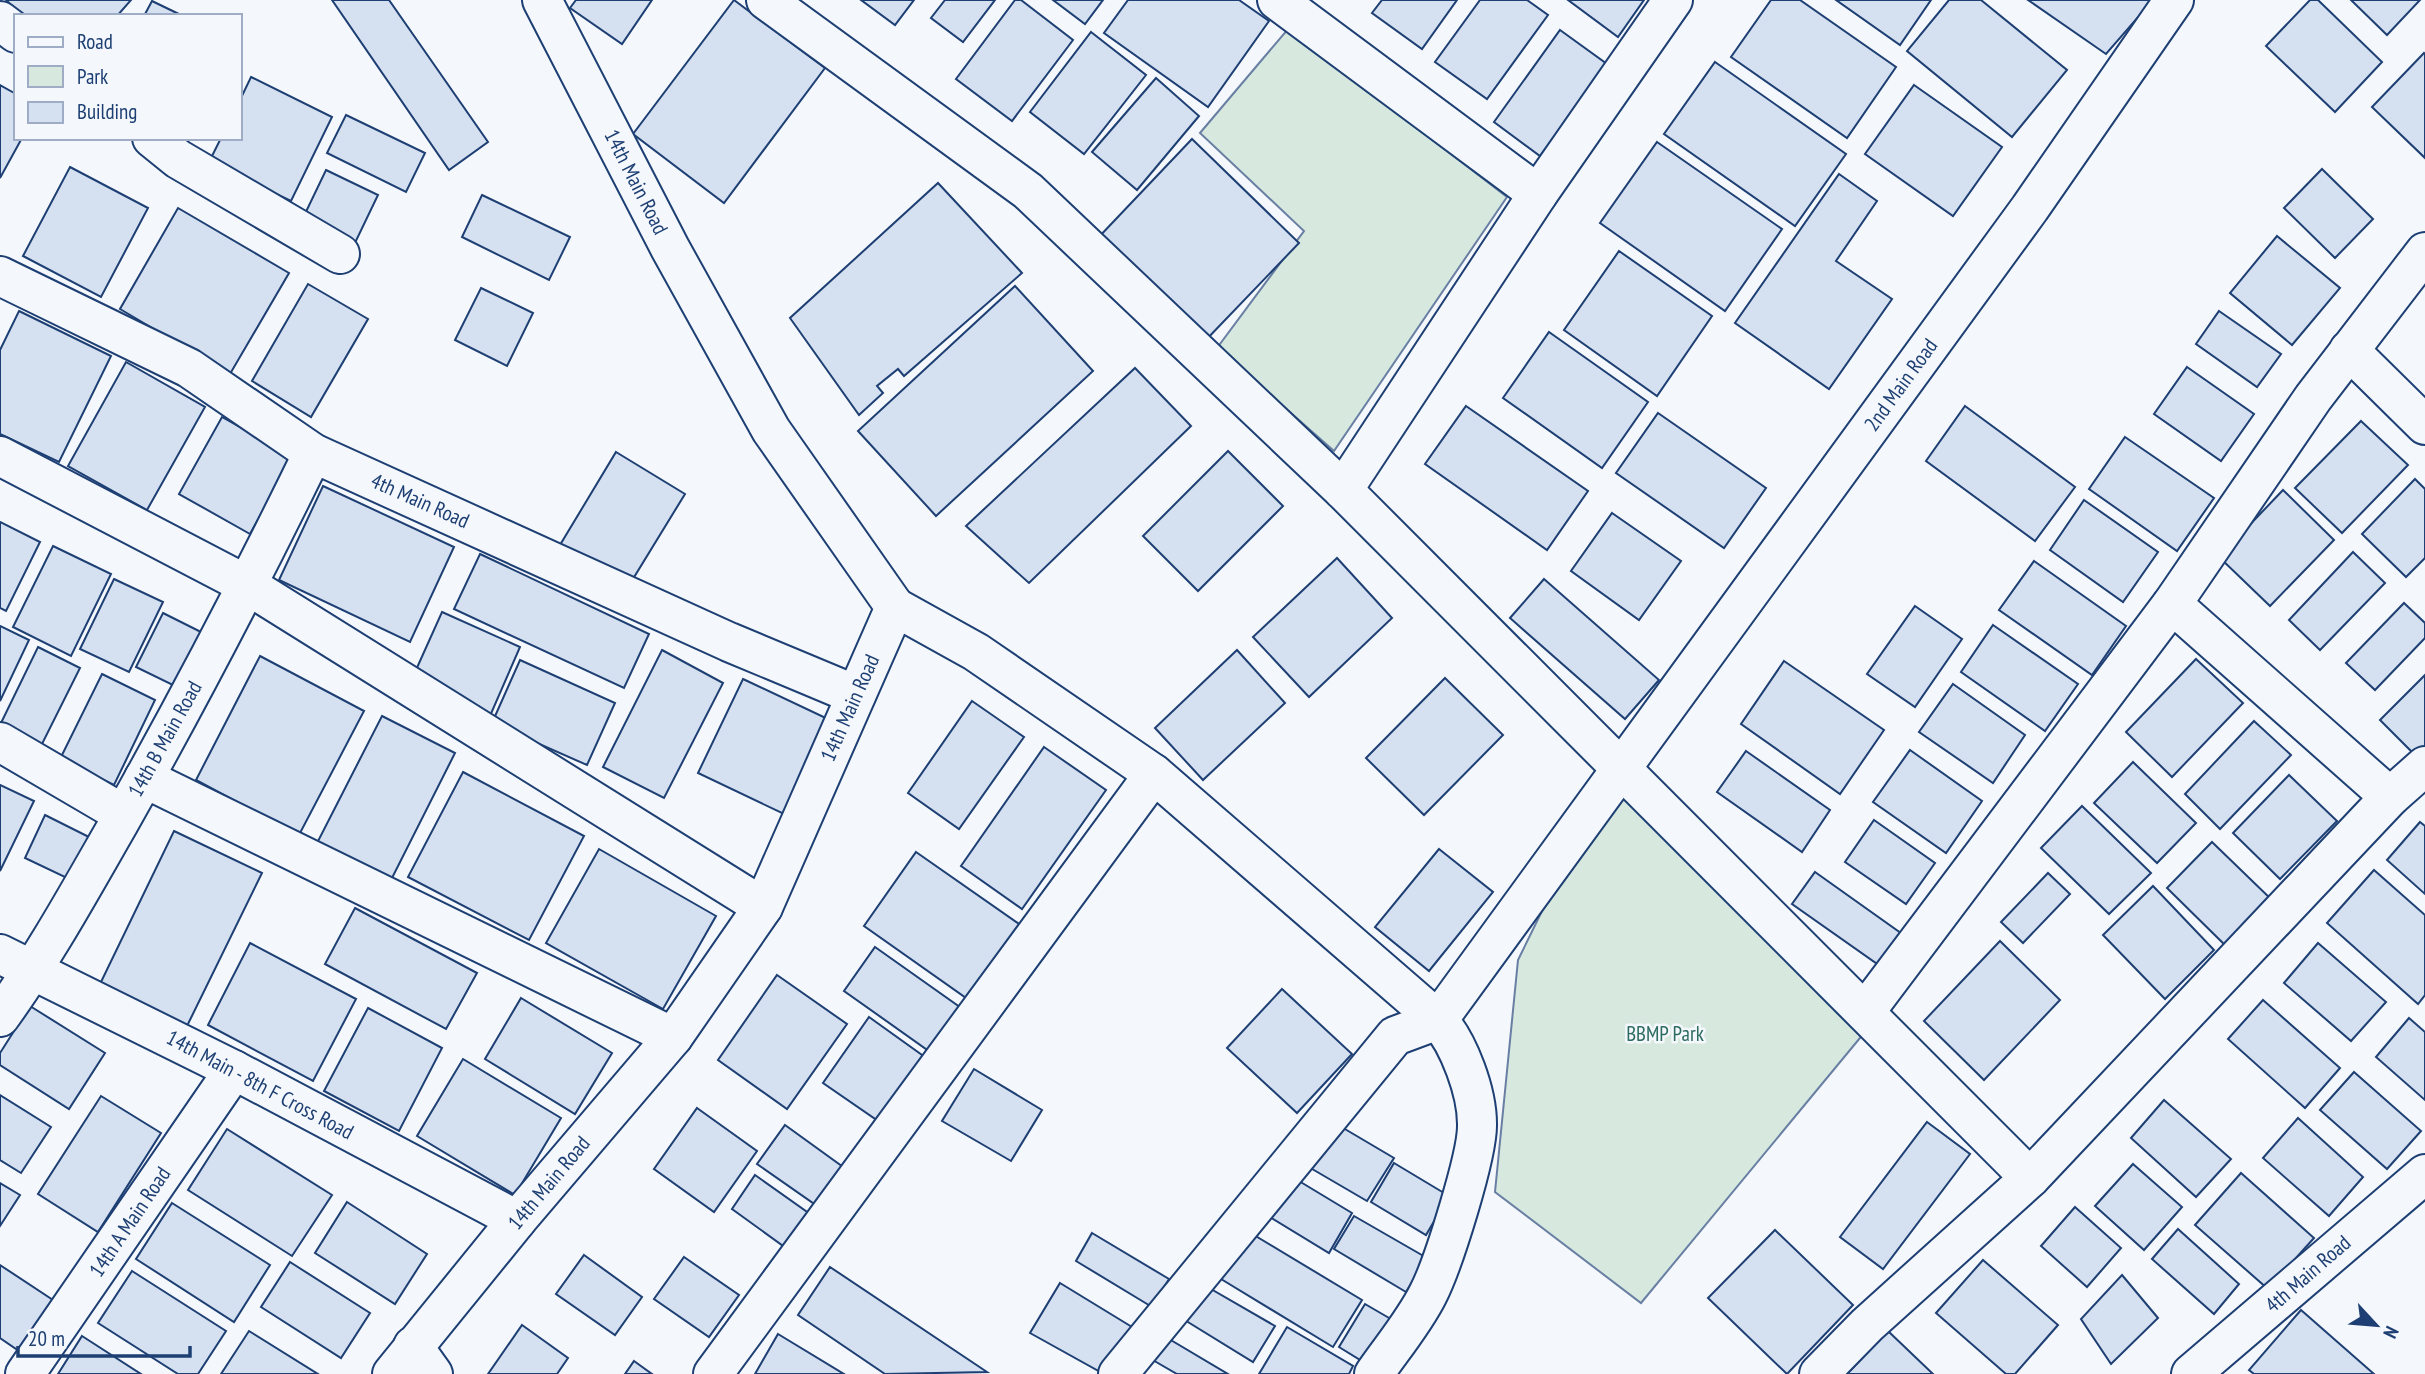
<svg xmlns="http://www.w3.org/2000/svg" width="2425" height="1374" font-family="'PT Sans Narrow',sans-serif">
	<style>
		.green { fill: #d7e8df; stroke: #687fa3; stroke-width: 2 }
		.building { fill: #d5e0f0; stroke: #1d3f73; stroke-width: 2 }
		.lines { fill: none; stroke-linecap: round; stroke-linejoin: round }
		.minor-casing { stroke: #1d3f73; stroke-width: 42 }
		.tertiary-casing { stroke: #1d3f73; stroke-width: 42 }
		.minor { stroke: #f4f7fb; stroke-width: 38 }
		.tertiary { stroke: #f4f7fb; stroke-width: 38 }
		.labels { text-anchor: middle; stroke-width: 5; stroke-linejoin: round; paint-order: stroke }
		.street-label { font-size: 21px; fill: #1d3f73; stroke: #f4f7fb }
		.park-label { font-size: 21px; fill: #2c6c60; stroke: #f4f7fb }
	</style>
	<rect width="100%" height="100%" fill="#f4f7fb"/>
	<g class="green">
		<path d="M1288 29 1507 197 1334 451 1217 348 1304 231 1200 133Z"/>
		<path d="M1619 775 1874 1021 1641 1303 1495 1192 1518 960 1543 909Z"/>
	</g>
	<g class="building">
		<path d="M6 0H131L117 16H23Z"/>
		<path d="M332 0H389L488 142 449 170Z"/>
		<path d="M576 0H652L622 44 570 8Z"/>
		<path d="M734 0 825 68 724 203 633 134Z"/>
		<path d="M861 0H914L895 25Z"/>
		<path d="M945 0H995L963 42 931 18Z"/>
		<path d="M1015 0H1021L1073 40 1012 121 956 79Z"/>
		<path d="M1053 0H1103L1085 24Z"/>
		<path d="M1128 0H1239L1269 21 1208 107 1104 33Z"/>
		<path d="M1382 0H1457L1422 49 1372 13Z"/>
		<path d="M1480 0H1527L1548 15 1487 99 1435 62Z"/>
		<path d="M1568 0H1644L1618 37Z"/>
		<path d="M1771 0H1800L1896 67 1847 138 1731 57Z"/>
		<path d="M1836 0H1931L1900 45Z"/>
		<path d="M1949 0H1981L2067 70 2012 137 1907 51Z"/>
		<path d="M2028 0H2153L2106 54Z"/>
		<path d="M2310 0H2318L2382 62 2335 112 2266 46Z"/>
		<path d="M2351 0H2420L2387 35Z"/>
		<path d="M152 1 183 16H144Z"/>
		<path d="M1560 30 1607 64 1540 156 1494 122Z"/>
		<path d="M1091 32 1146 75 1084 154 1030 112Z"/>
		<path d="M2424 53 2425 54V158L2372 107Z"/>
		<path d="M1715 62 1846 154 1795 226 1664 134Z"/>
		<path d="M251 77 332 117 291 201 209 162 221 138H240V100Z"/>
		<path d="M1156 78 1199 116 1137 190 1092 152Z"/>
		<path d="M0 85 16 94V138H22L0 178Z"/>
		<path d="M1914 85 2002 147 1953 216 1865 154Z"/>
		<path d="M346 115 425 153 406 192 327 153Z"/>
		<path d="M1192 139 1299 243 1203 343 1096 240Z"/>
		<path d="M1657 142 1782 229 1725 311 1600 223Z"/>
		<path d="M70 167 148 208 101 297 23 256Z"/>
		<path d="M2322 169 2373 219 2335 258 2284 208Z"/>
		<path d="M326 170 378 195 354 245 302 220Z"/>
		<path d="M1839 174 1877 201 1836 261 1892 299 1829 389 1735 323Z"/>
		<path d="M938 183 1022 273 904 376 898 369 877 386 883 393 859 415 790 318Z"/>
		<path d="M482 195 570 237 549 280 462 237Z"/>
		<path d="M178 208 289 273 230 374 120 309Z"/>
		<path d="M2277 236 2340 288 2292 345 2230 293Z"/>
		<path d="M1619 251 1712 316 1657 396 1564 330Z"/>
		<path d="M308 284 368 319 311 417 252 381Z"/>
		<path d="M1015 286 1093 371 936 516 858 431Z"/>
		<path d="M481 288 533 313 507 366 455 340Z"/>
		<path d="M19 311 111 356 59 462 0 434V350Z"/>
		<path d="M2219 311 2281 354 2257 387 2196 344Z"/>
		<path d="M1549 332 1648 402 1602 468 1503 398Z"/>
		<path d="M126 362 205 407 147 510 68 466Z"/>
		<path d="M2187 367 2254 414 2221 461 2154 414Z"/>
		<path d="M1135 368 1191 426 1029 583 966 526Z"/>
		<path d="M1466 406 1588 491 1547 550 1425 464Z"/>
		<path d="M1965 406 2075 487 2035 541 1926 461Z"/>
		<path d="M1658 413 1766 488 1724 548 1616 473Z"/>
		<path d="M222 417 293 457 250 534 179 494Z"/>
		<path d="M2361 421 2408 465 2342 533 2295 488Z"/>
		<path d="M2125 437 2214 498 2177 551 2089 489Z"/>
		<path d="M1228 451 1283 506 1198 591 1143 536Z"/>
		<path d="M616 452 685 494 628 587 560 545Z"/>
		<path d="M2415 479 2425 489V558L2406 577 2362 534Z"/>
		<path d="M323 486 454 547 410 642 279 580Z"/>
		<path d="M2283 490 2334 540 2270 606 2219 557Z"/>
		<path d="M2084 500 2158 552 2123 602 2050 550Z"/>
		<path d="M1612 513 1681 561 1639 620 1571 571Z"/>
		<path d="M0 522 40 542 6 611 0 608Z"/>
		<path d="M53 546 111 574 71 656 13 627Z"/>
		<path d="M2353 552 2385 583 2320 650 2289 620Z"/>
		<path d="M480 554 649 634 624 688 454 609Z"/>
		<path d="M1337 558 1392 618 1309 697 1253 637Z"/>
		<path d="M2034 561 2126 626 2092 675 1999 610Z"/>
		<path d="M114 579 163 602 129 672 80 649Z"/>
		<path d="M1544 579 1659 680 1625 719 1510 618Z"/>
		<path d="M2404 603 2425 623V638L2375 690 2346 663Z"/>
		<path d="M1915 606 1962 639 1915 707 1867 674Z"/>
		<path d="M442 612 520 647 490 716 411 681Z"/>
		<path d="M163 613 209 636 183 690 136 667Z"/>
		<path d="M1993 625 2078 684 2045 731 1961 672Z"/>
		<path d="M0 626 29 640 0 701Z"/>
		<path d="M38 647 80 668 41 746 0 725Z"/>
		<path d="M662 650 723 683 664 798 603 767Z"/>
		<path d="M1237 650 1285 703 1203 780 1155 728Z"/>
		<path d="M260 656 364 711 299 835 196 780Z"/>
		<path d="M2196 659 2243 703 2172 777 2126 732Z"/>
		<path d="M520 660 615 703 587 765 492 723Z"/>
		<path d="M1784 661 1884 730 1840 794 1741 724Z"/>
		<path d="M102 674 155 700 114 785 60 759Z"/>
		<path d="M2425 675V746L2415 755 2380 720Z"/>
		<path d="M1445 678 1503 735 1424 815 1366 758Z"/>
		<path d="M743 679 830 720 784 814 698 773Z"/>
		<path d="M1953 684 2025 735 1993 783 1919 732Z"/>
		<path d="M972 701 1024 737 959 829 908 793Z"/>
		<path d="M382 716 455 753 389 884 315 847Z"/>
		<path d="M2254 721 2291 755 2220 829 2185 794Z"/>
		<path d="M1044 747 1106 790 1022 909 961 866Z"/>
		<path d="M1910 750 1982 801 1946 853 1873 802Z"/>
		<path d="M1746 751 1830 810 1802 852 1717 792Z"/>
		<path d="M2133 762 2196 823 2157 863 2094 803Z"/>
		<path d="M463 772 584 836 529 940 408 877Z"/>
		<path d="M2289 775 2337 821 2280 879 2233 833Z"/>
		<path d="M0 785 34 801 0 871Z"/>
		<path d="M2082 806 2151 873 2109 914 2041 848Z"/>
		<path d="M45 815 89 837 69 879 25 858Z"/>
		<path d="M1874 820 1935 863 1906 904 1845 862Z"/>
		<path d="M2420 822 2425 826V894L2387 860Z"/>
		<path d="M174 831 262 873 187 1026 100 984Z"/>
		<path d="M2212 842 2274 902 2229 949 2167 888Z"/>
		<path d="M599 849 716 916 663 1009 546 943Z"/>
		<path d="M1439 849 1493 892 1429 971 1375 927Z"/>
		<path d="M916 852 1022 926 969 1000 864 926Z"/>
		<path d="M2374 870 2425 915V995L2418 1004 2327 923Z"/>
		<path d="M1815 872 1905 936 1883 968 1792 904Z"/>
		<path d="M2048 873 2070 894 2023 943 2001 922Z"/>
		<path d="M2153 886 2214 950 2165 999 2103 935Z"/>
		<path d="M355 908 477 973 446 1029 325 964Z"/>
		<path d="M2000 941 2060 1000 1984 1080 1924 1021Z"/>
		<path d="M250 943 356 999 313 1081 208 1025Z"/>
		<path d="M2318 943 2386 1002 2351 1041 2284 983Z"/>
		<path d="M875 947 964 1010 933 1054 844 991Z"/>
		<path d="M777 975 847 1024 787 1109 718 1060Z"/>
		<path d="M1282 989 1352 1054 1297 1113 1227 1048Z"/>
		<path d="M521 998 612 1053 575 1114 485 1059Z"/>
		<path d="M2263 1000 2340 1068 2305 1108 2228 1039Z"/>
		<path d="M30 1006 105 1053 69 1109 0 1065V1053Z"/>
		<path d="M368 1008 442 1048 399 1131 324 1091Z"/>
		<path d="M869 1017 929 1060 884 1125 823 1083Z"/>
		<path d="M2409 1018 2425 1032V1100L2376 1057Z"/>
		<path d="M463 1059 561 1118 515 1195 417 1136Z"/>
		<path d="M974 1069 1042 1110 1011 1161 942 1121Z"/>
		<path d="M2354 1072 2421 1131 2387 1169 2320 1110Z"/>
		<path d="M0 1095 51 1127 21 1173 0 1160Z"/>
		<path d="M101 1096 161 1133 98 1232 38 1194Z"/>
		<path d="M2164 1100 2231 1159 2196 1197 2131 1138Z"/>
		<path d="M697 1108 757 1151 714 1212 654 1169Z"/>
		<path d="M2298 1118 2363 1177 2329 1216 2263 1158Z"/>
		<path d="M1333 1122 1394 1158 1367 1201 1307 1166Z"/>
		<path d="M1927 1122 1970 1154 1883 1269 1840 1237Z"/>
		<path d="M785 1125 850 1172 823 1210 757 1164Z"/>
		<path d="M227 1129 332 1195 292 1256 188 1190Z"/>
		<path d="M1394 1163 1449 1196 1426 1235 1371 1202Z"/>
		<path d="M2133 1164 2182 1207 2144 1250 2095 1206Z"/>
		<path d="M2241 1173 2314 1238 2268 1289 2195 1225Z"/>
		<path d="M755 1175 810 1214 786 1248 732 1209Z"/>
		<path d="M1289 1175 1352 1213 1329 1253 1265 1214Z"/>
		<path d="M0 1183 20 1195 0 1226Z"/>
		<path d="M347 1202 427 1254 395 1304 315 1253Z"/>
		<path d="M172 1203 270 1265 234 1322 136 1259Z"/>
		<path d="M2075 1207 2121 1248 2087 1287 2041 1246Z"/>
		<path d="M1354 1216 1427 1258 1406 1292 1334 1249Z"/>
		<path d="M2178 1229 2239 1284 2214 1314 2152 1259Z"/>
		<path d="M1775 1230 1853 1305 1787 1374 1708 1298Z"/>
		<path d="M1249 1232 1362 1300 1333 1347 1221 1279Z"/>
		<path d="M1092 1233 1169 1279 1152 1307 1076 1261Z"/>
		<path d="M584 1255 642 1297 615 1335 556 1294Z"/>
		<path d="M684 1257 739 1295 709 1337 654 1299Z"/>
		<path d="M1983 1260 2058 1325 2015 1374H2006L1936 1313Z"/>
		<path d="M290 1262 370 1313 341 1358 261 1307Z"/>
		<path d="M0 1265 56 1302 22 1353 0 1338Z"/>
		<path d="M830 1267 987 1372 885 1374 798 1315Z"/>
		<path d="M132 1271 226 1331 198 1374H178L98 1323Z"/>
		<path d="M2122 1275 2158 1318 2111 1364 2081 1319Z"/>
		<path d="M1060 1283 1132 1327 1104 1374 1030 1333Z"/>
		<path d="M1204 1285 1275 1326 1253 1362 1183 1319Z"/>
		<path d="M1365 1304 1396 1322 1370 1366 1339 1347Z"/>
		<path d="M2301 1310 2374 1374H2254L2249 1370Z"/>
		<path d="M522 1325 568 1358 557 1374H488Z"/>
		<path d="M1287 1327 1353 1366 1349 1374H1259Z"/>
		<path d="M249 1331 318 1374H221Z"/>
		<path d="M1888 1331 1933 1374H1847Z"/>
		<path d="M778 1334 844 1374H755Z"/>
		<path d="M82 1336 141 1374H58Z"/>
		<path d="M1164 1336 1228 1374H1177L1151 1359Z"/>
		<path d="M634 1361 652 1374H625Z"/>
	</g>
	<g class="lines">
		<g class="minor-casing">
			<g id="minor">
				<path d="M766 0 1028 191 1343 490 2030 1178"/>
				<path d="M1277 0 1538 194"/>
				<path d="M0 21 16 33"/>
				<path d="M152 138 178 159 340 254"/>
				<path d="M0 276 189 368 313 453 729 642 856 695"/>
				<path d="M2349 350 2425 425"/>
				<path d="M0 456 249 586 763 907"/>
				<path d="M1343 490 1538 194 1673 0"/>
				<path d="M2172 604 2390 797"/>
				<path d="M895 607 976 652 1154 774 1438 1020 2030 208 2174 0"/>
				<path d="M0 742 123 814"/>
				<path d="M144 778 673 1037"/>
				<path d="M0 954 234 1070 517 1220"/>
				<path d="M1865 1012 2172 604 2313 398 2425 252"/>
				<path d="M0 1017C45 955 81 889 119 823 188 701 252 578 313 453"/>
				<path d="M413 1346 433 1374"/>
				<path d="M25 1374 234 1070"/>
				<path d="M713 1374 1154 774"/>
				<path d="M1118 1374 1395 1036 1438 1020C1459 1043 1477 1092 1477 1124 1478 1154 1443 1265 1428 1294 1414 1322 1392 1348 1374 1374"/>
				<path d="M1819 1374 1867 1325 2030 1178 2390 797 2425 766"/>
				<path d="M2191 1374 2425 1174"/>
			</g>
		</g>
		<g class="tertiary-casing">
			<path id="tertiary" d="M392 1374 517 1220 673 1037 763 907 895 607 771 430 670 248 542 0"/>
		</g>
		<use href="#minor" class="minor"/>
		<use href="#tertiary" class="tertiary"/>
	</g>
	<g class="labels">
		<g class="street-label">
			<text transform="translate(636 182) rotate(63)" y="7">14th Main Road</text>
			<text transform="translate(1901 385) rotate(-54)" y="7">2nd Main Road</text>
			<text transform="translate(420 501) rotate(24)" y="7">4th Main Road</text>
			<text transform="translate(850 708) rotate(-66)" y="7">14th Main Road</text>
			<text transform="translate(165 739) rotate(-61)" y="7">14th B Main Road</text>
			<text transform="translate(260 1085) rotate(28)" y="7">14th Main - 8th F Cross Road</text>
			<text transform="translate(549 1183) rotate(-50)" y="7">14th Main Road</text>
			<text transform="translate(130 1222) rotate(-56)" y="7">14th A Main Road</text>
			<text transform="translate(2308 1274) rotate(-41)" y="7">4th Main Road</text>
		</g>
		<g class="park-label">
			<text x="1665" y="1041">BBMP Park</text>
		</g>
	</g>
	<rect x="14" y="14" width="228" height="126" fill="#f4f7fb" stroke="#9eadc5" stroke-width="2"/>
	<rect x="28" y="37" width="35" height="10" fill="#f4f7fb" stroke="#9eadc5" stroke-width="2"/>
	<text x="77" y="49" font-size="21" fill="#1d3f73">Road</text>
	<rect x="28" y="66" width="35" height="21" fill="#d7e8df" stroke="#9eadc5" stroke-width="2"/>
	<text x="77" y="84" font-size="21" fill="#1d3f73">Park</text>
	<rect x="28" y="102" width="35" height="21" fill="#d5e0f0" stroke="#9eadc5" stroke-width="2"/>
	<text x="77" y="119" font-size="21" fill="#1d3f73">Building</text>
	<g transform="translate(2376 1325) rotate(116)" stroke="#f4f7fb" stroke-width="5" paint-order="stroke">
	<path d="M0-5L12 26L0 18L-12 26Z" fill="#1d3f73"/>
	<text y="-10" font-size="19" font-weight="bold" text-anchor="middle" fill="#1d3f73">N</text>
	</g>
	<path d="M18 1346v10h172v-10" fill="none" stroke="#1d3f73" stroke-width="3.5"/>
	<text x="28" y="1346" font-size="21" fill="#1d3f73" stroke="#f4f7fb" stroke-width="5" paint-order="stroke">20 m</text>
</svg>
